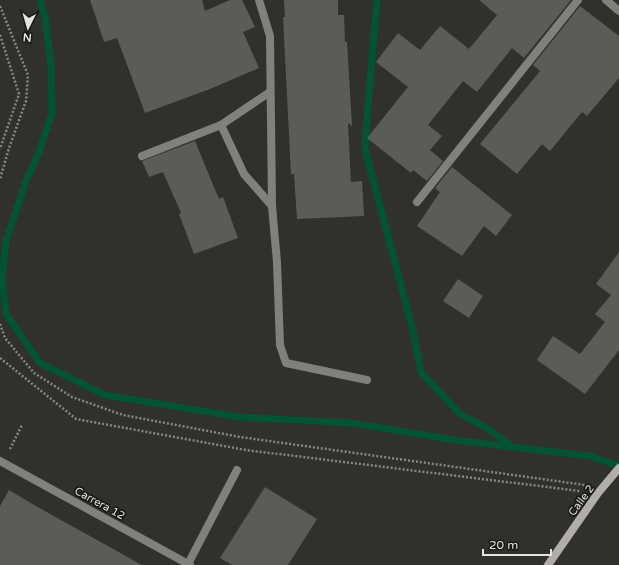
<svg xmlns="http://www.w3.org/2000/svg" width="619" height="565" font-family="'Varela Round',sans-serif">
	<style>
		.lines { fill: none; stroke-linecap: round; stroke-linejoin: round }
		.stream { stroke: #045335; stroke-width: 7 }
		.building { fill: #5a5c58 }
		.path { stroke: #878783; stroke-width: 2.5; stroke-dasharray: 2 2; stroke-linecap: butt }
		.lane { stroke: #82807e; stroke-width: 8 }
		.street { stroke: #82807e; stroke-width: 8 }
		.secondary { stroke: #b0adaa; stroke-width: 8 }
		.labels { text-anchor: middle; stroke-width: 3.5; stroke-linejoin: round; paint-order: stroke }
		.street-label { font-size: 11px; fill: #e3e3e0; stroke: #191816 }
	</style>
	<rect width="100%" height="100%" fill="#31312c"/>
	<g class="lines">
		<g class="stream">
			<path d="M40 0 45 18 51 65 52 113 39 152 26 181 6 241 2 278 6 314 40 363 105 395 240 417 352 423 454 440 590 456 619 466"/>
			<path d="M377 0 368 105 365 149 412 327 421 372 459 413 490 430 510 445"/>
		</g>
	</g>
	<g class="building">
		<path d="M90 0H202L205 11 230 0H242L255 27 243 32 259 68 210 89 145 113 117 38 104 42Z"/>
		<path d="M284 0H338V15H344L345 42H347L352 126 348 123 351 182 362 181 364 216 297 219 294 174H291L283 17H285Z"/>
		<path d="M479 0H571L524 58 512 48 477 92 463 81 428 125 442 136 430 150 443 161 427 181 413 170 411 173 367 138 408 87 376 62 398 33 420 50 440 26 469 49 497 15Z"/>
		<path d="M580 6 619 36V78L587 116 582 112 550 151 542 144 517 174 480 144 540 71 533 65Z"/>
		<path d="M195 141 219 199 223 197 238 238 194 254 179 214 181 213 163 172 149 177 142 161Z"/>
		<path d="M452 167 512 215 496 236 484 226 462 256 417 226 440 192 435 188Z"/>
		<path d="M619 252V350L585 394 537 360 553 336 580 354 605 322 595 314 611 295 596 284Z"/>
		<path d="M458 279 483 296 469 318 443 301Z"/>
		<path d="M265 487 317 519 288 565H232L220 558Z"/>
		<path d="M9 490 34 505 142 565H0V506Z"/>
	</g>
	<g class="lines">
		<g class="path">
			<path d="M0 6 28 75 26 101 9 148 0 179"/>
			<path d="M0 35 19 94 0 149"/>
			<path d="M0 324 5 338 34 373 72 397 123 415 240 437 585 485"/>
			<path d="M0 358 76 419 246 450 580 491"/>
			<path d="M10 449 22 425"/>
		</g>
		<path class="lane" d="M188 564 237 470"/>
		<g class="street">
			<path d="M259 0 270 36 272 206 277 262 280 345 286 363 367 380"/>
			<path d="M606 0 619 11"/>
			<path d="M221 125 244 174 272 206"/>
			<path d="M142 156 221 125 270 92"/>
			<path d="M417 202 578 0"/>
			<path d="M0 461 190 565"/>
		</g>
		<path class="secondary" d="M548 565 598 493 619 468"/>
	</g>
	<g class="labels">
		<g class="street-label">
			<text transform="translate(581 500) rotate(-54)" y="4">Calle 2</text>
			<text transform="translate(100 503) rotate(29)" y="4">Carrera 12</text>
		</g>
	</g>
	<g transform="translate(28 28) rotate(185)" stroke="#191816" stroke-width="3" paint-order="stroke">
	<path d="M0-3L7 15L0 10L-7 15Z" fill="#e3e3e0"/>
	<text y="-6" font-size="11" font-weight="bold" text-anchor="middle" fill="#e3e3e0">N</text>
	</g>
	<path d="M483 549v6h68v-6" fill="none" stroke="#e3e3e0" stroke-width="2"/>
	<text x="489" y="549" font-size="12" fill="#e3e3e0" stroke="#191816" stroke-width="3" paint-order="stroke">20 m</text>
</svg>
